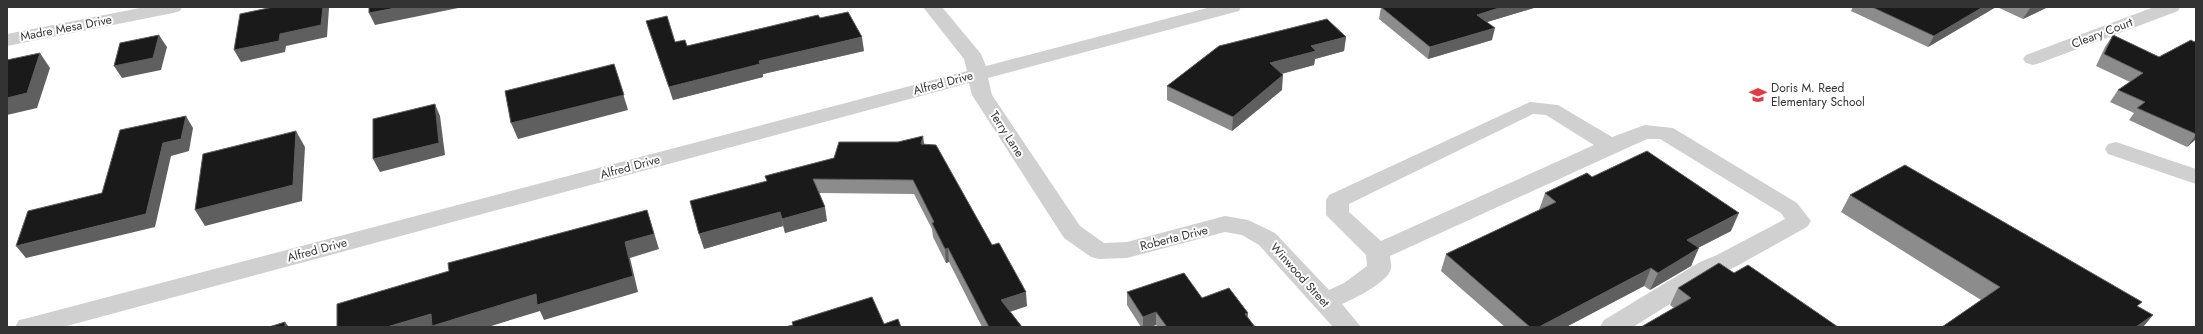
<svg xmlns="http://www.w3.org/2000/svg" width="2203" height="334" font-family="Jost,sans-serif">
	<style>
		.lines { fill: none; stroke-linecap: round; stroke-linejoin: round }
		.minor { fill: #d0d0d0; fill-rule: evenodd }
		.wall { fill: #8c8c8c }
		.shaded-wall { fill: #5f5f5f }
		.building { fill: #1a1a1a; stroke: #5f5f5f }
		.labels { text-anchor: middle; stroke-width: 4; stroke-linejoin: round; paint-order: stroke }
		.street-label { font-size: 12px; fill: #333; stroke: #fff }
		.poi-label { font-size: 12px; fill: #333; stroke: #fff; text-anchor: start }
	</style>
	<rect width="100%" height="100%" fill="#fff"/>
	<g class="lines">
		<g class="minor">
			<path d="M145 7H182L180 11 173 13 7 46V34Z"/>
			<path d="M923 7H942L981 54 986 66 1211 7H1241L1239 11 988 78 992 95 1080 226 1104 243 1127 242 1225 216 1248 220 1275 233 1329 290 1344 283 1367 266 1366 255 1326 215V200L1329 195 1530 102 1558 105 1612 137 1645 125 1673 128 1797 203 1811 221 1807 227 1735 267 1718 274 1633 327H1600L1604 320 1700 262 1717 255 1785 219 1781 213 1660 139H1647L1390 256C1390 260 1392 265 1391 269 1388 282 1354 299 1342 304L1361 327H1333L1259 245 1242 235 1225 232 1127 258 1099 259 1091 257 1064 238 972 95 969 83 63 327H15L19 320 28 318 967 71 964 59ZM1533 114 1546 115 1594 145 1381 241 1349 212V204Z"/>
			<path d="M2154 7H2180L2178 11 2040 63 2033 65 2026 63 2023 59 2026 55Z"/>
			<path d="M2116 142 2196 169V184L2108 154 2105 149 2108 144Z"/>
		</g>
	</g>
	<g class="wall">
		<path d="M1381 7H1537L1487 22 1492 40 1428 59 1379 19Z"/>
		<path d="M1853 7H1996L1928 47 1851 11Z"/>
		<path d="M1997 7H2048L2023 19Z"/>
		<path d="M820 18 864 51 763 74V77L673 100 650 34 646 21 675 42 687 46Z"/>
		<path d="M2113 35 2159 57 2196 41V139L2187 147 2129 120 2134 113 2110 102 2118 90 2130 82 2096 66 2105 47Z"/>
		<path d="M1346 37 1344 51 1315 59 1314 65 1282 74V90L1232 131 1167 100V86Z"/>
		<path d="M924 144 992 245 1027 306 1010 312 1022 327H982L949 262 946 263 933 237 932 229 914 194 819 193 827 221 785 233 783 226 704 249 767 181 765 176Z"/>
		<path d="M1592 177 1731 231 1698 248 1691 266 1650 290 1644 286 1566 327H1505L1441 271 1446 254 1539 210 1545 193Z"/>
		<path d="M1850 195 2139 307 2153 315 2143 327H1942L1981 300 1841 212Z"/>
		<path d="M1734 273 1674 308 1670 305 1678 288Z"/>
		<path d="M1127 292 1202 298 1248 318 1255 327H1158L1156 325 1150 327H1141L1127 305Z"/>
	</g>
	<g class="shaded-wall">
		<path d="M323 7H328L329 8 327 37 286 46 285 52 241 62 234 50 280 34Z"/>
		<path d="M401 7H463L375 25 369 13Z"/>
		<path d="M1502 7H1537L1474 26 1477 15Z"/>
		<path d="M1983 7H1996L1928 47 1934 36Z"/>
		<path d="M2032 7H2048L2023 19 2030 8Z"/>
		<path d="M1495 28 1492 40 1428 59 1430 47Z"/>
		<path d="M159 35 167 47 161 70 122 78 114 66Z"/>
		<path d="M862 37 864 51 763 74V77L673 100 669 87 759 61Z"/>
		<path d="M1346 37 1344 51 1315 59 1314 65 1269 77 1270 63 1311 46Z"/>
		<path d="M40 53 50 68 37 108 7 115V98Z"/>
		<path d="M614 64 628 110 518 139 511 123Z"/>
		<path d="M1283 75 1282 90 1232 131 1233 117Z"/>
		<path d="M435 104 440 116 445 155 380 172 373 159Z"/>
		<path d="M186 116 193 128 189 151 171 156 155 227 26 258 16 246 146 214 163 143Z"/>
		<path d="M296 131 305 147 302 201 205 226 195 210Z"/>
		<path d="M2196 135V139L2187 147Z"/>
		<path d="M923 136 925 150 921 144Z"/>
		<path d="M825 207 827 221 785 233 782 219Z"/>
		<path d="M647 210 659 249 630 258 638 292 544 320 540 311 488 327H387L431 314 536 294 625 242Z"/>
		<path d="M780 212 783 226 704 249 699 234Z"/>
		<path d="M1739 213 1731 231 1680 257 1687 240Z"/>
		<path d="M948 248 949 262 946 263 945 249Z"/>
		<path d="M1699 248 1691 266 1650 290 1658 273Z"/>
		<path d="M1651 268 1644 286 1566 327H1539Z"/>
		<path d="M1026 292 1027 306 1002 314 1001 300Z"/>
		<path d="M1156 312V325L1150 327H1143V317Z"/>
		<path d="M1248 313 1247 326 1245 314Z"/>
		<path d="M2153 315 2143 327H2136Z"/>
		<path d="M285 322 289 327H285Z"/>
	</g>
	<g class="building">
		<path d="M273 7H323L321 25 280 34 279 41 234 50 240 14Z"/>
		<path d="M369 7H401L369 13Z"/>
		<path d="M1381 7H1502L1477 15 1495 28 1430 47Z"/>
		<path d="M1872 7H1983L1934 36Z"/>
		<path d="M848 12 862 37 759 61 760 64 669 87 646 21 667 16 675 42 685 40 687 46 818 15 820 18Z"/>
		<path d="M1327 19 1346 37 1311 46 1316 51 1270 63 1283 75 1233 117 1167 86 1219 46Z"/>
		<path d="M159 35 153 58 114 66 120 43Z"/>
		<path d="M2113 35 2159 57 2191 40 2194 42 2196 41V134L2137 108 2145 102 2118 90 2143 73 2104 54Z"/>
		<path d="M40 53 27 93 7 98V60Z"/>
		<path d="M614 64 624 95 511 123 505 91Z"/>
		<path d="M435 104 439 143 373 159V119Z"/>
		<path d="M186 116 181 139 163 143 146 214 16 246 28 211 102 193 120 130Z"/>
		<path d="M296 131 293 185 195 210 203 154Z"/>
		<path d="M923 136 921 144 936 145 992 245 999 243 1026 292 1001 300 1022 327H989L948 248 945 249 932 223 934 222 913 180 813 179 825 207 782 219 780 212 699 234 690 201 767 181 765 176 834 158 839 142H898Z"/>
		<path d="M1647 151 1739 213 1687 240 1699 248 1658 273 1651 268 1539 327H1530L1446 254 1556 202 1545 193 1587 173 1592 177Z"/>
		<path d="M1905 165 2142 302 2137 306 2153 315 2136 327H1942L2000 287 1850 195Z"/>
		<path d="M647 210 654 234 625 242 633 276 537 305 536 294 432 326 431 314 387 327H337V304L449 271 448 263Z"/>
		<path d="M1719 263 1734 273 1748 265 1838 327H1641L1691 298 1678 288Z"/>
		<path d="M1184 273 1202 298 1229 288 1248 313 1245 314 1255 327H1167L1156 312 1143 317 1127 292Z"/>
		<path d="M872 297 884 324 898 319 901 327H785L793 325 792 322Z"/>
		<path d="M285 322V327H269Z"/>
	</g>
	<defs>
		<g id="school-bare" transform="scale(1.38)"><path d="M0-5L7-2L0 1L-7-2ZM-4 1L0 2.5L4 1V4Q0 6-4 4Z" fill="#e63946" stroke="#fff" stroke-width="2.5" paint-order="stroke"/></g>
	</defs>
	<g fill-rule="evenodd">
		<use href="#school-bare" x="1758" y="95"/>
	</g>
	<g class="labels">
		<g class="street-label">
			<text transform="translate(66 28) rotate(-11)" y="4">Madre Mesa Drive</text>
			<text transform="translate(2102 33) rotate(-21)" y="4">Cleary Court</text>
			<text transform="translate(943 83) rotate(-15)" y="4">Alfred Drive</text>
			<text transform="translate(1007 134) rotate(57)" y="4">Terry Lane</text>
			<text transform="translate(630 167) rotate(-15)" y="4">Alfred Drive</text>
			<text transform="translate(1174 238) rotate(-14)" y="4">Roberta Drive</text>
			<text transform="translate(317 250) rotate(-15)" y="4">Alfred Drive</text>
			<text transform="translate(1300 275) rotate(48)" y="4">Winwood Street</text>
		</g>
		<g class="poi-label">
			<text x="1771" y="92">Doris M. Reed<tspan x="1771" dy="14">Elementary School</tspan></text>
		</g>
	</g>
	<rect width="2203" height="334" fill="none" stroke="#333333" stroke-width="16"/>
</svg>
